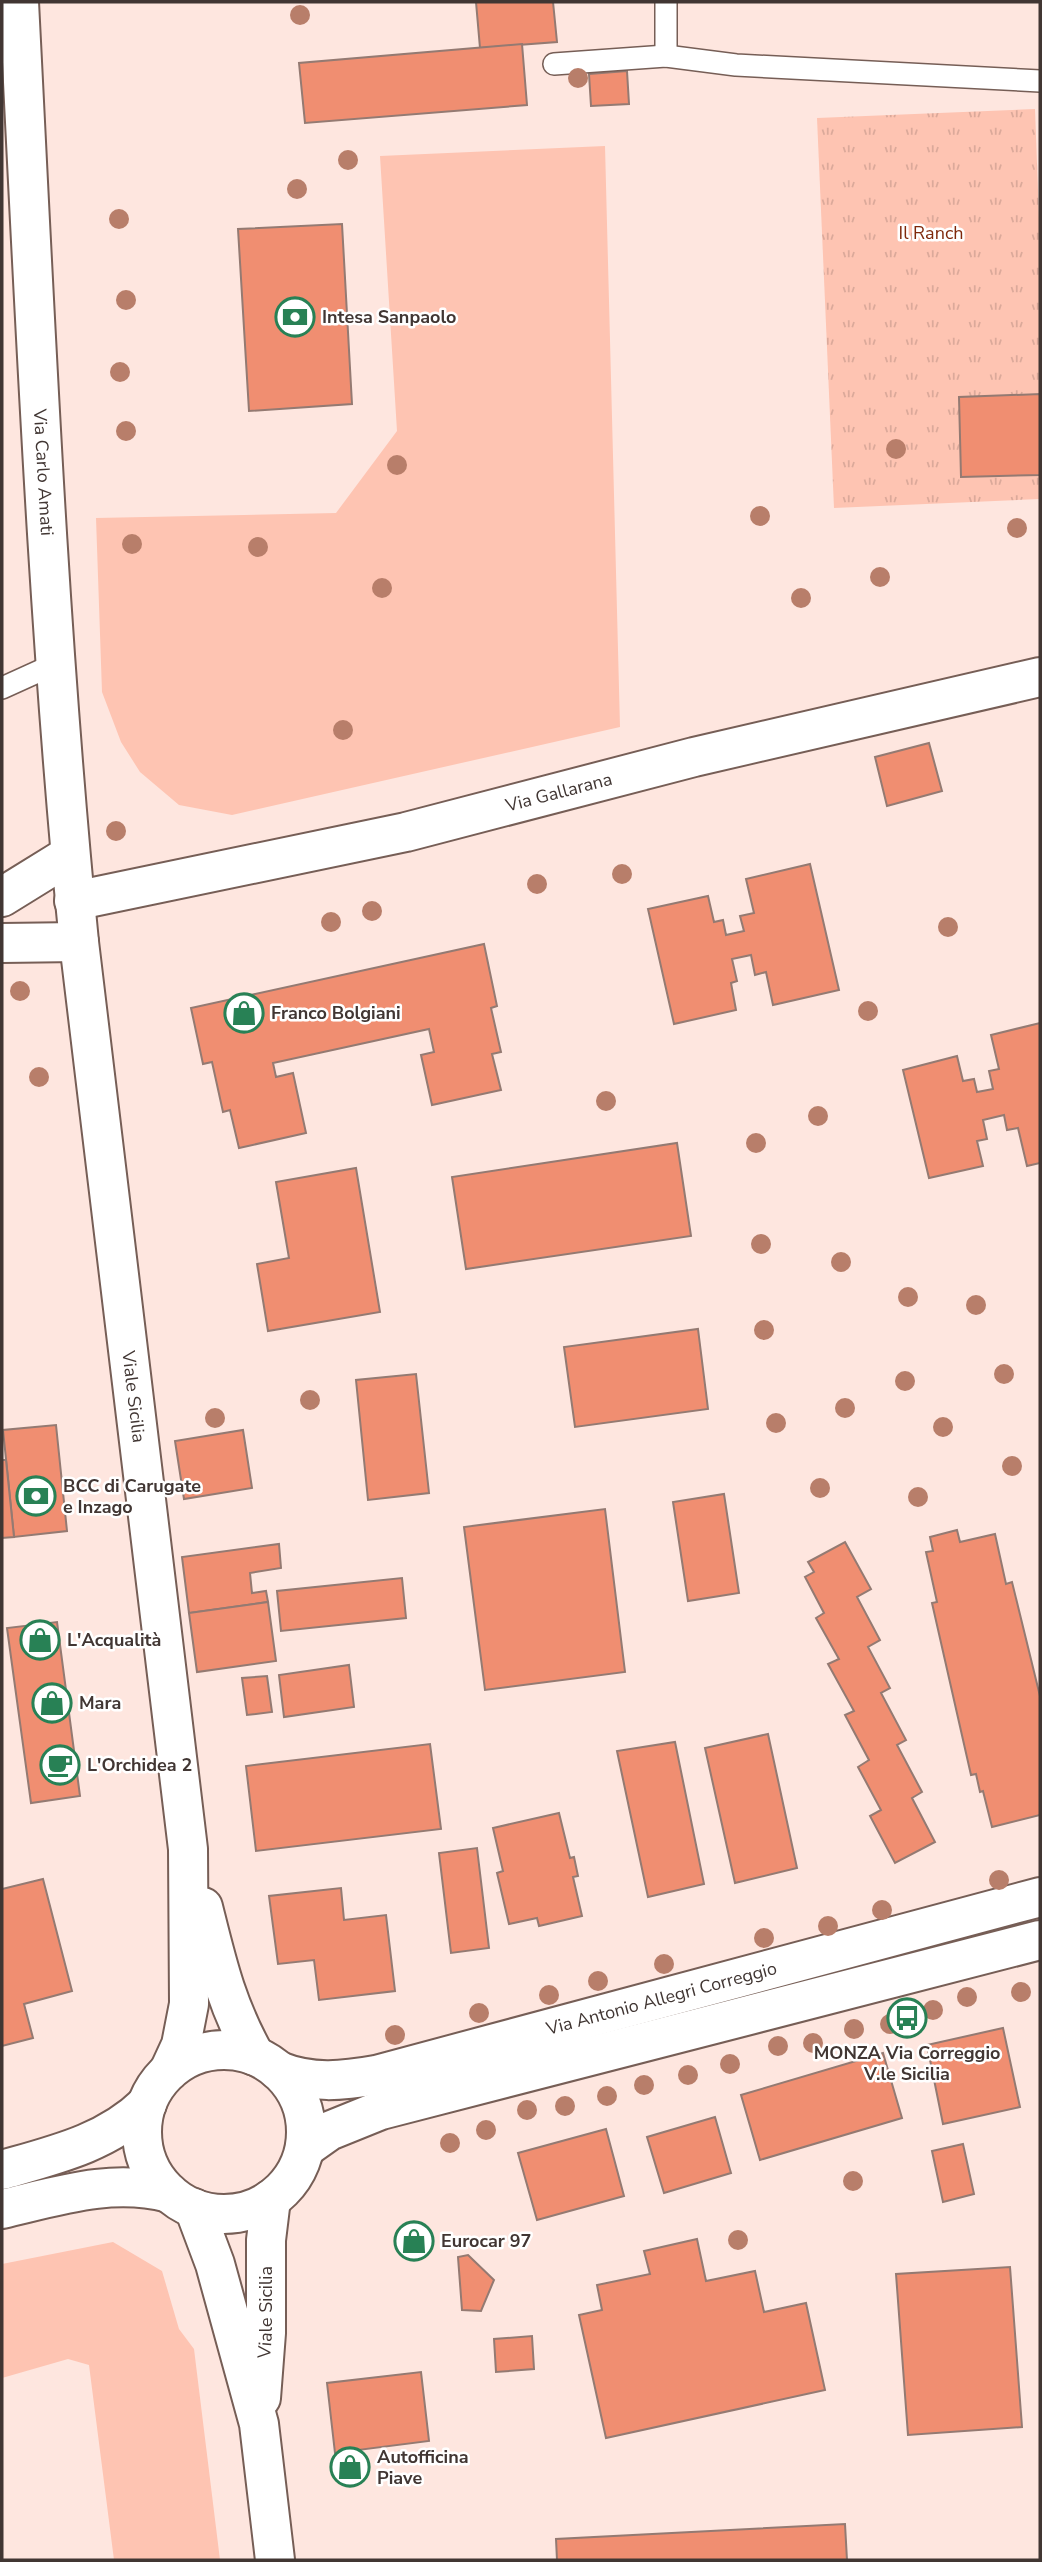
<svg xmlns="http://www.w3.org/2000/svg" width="1042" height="2562" font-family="'Nunito Sans',sans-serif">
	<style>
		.green { fill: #fec4b2 }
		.park { fill: url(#park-tufts) }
		.building { fill: #f08e71; stroke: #947a72; stroke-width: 2 }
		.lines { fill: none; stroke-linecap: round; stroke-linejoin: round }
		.lane-casing { stroke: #765e56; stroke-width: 24 }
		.street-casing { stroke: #765e56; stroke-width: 42 }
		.secondary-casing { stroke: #765e56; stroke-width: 42 }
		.lane { stroke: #fff; stroke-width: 21 }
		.street { stroke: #fff; stroke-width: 38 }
		.secondary { stroke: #fff; stroke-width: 38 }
		.tree { fill: #b87e6a }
		.labels { text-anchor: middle; stroke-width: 5; stroke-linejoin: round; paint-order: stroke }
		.park-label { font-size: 18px; fill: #7f280a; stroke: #fff }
		.poi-label { font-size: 18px; font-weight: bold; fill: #413633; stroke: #fff; text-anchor: start }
		.street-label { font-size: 18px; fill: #413633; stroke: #fff }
	</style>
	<defs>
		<pattern id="park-tufts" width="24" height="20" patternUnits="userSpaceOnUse" patternTransform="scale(1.75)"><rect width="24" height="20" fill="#fec4b2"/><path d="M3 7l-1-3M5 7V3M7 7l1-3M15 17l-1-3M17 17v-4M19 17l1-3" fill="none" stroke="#dba99a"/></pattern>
	</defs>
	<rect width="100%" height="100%" fill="#fee6df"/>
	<g class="green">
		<path d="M605 146 620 727 232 815 179 805 140 772 121 742 102 692 96 518 336 513 397 431 380 156Z"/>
		<path d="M113 2242 162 2271 179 2329 194 2349 220 2560H114L89 2365 68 2359 2 2378V2264Z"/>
	</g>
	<path class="park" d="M1035 109 1040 245V499L834 508 817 118Z"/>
	<g class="building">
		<path d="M476 2H553L557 42 480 48Z"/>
		<path d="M522 44 527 105 305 123 299 63Z"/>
		<path d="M627 71 629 104 591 106 589 74Z"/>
		<path d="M342 224 352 404 249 411 238 229Z"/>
		<path d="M1040 394V475L961 477 959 397Z"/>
		<path d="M929 743 942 791 887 806 875 757Z"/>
		<path d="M810 864 839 990 773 1005 766 972 755 975 751 955 732 959 737 981 731 983 736 1010 674 1024 648 909 708 896 714 922 723 920 726 935 744 931 740 916 754 913 746 879Z"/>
		<path d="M484 944 497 1006 491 1008 501 1052 492 1054 501 1090 432 1105 421 1055 434 1052 429 1029 273 1063 276 1077 293 1073 306 1133 239 1148 230 1110 223 1112 212 1062 203 1064 191 1008Z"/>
		<path d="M1040 1023V1163L1027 1166 1018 1128 1007 1130 1004 1115 983 1120 987 1139 977 1141 983 1166 929 1178 903 1070 957 1056 963 1081 974 1079 977 1092 993 1089 989 1071 999 1069 991 1035Z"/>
		<path d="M677 1143 691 1236 466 1269 452 1177Z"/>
		<path d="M356 1168 380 1312 268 1331 257 1264 289 1258 276 1182Z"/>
		<path d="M698 1329 708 1409 575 1427 564 1347Z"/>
		<path d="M416 1374 429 1493 368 1500 356 1380Z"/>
		<path d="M56 1425 67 1531 14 1537 3 1430Z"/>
		<path d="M243 1430 252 1488 184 1499 175 1441Z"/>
		<path d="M2 1460H6L14 1537 2 1538Z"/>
		<path d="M724 1494 739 1593 688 1601 673 1502Z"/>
		<path d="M605 1509 625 1672 485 1690 464 1527Z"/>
		<path d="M957 1530 960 1542 995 1534 1006 1584 1012 1582 1040 1696V1815L992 1827 983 1791 980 1792 976 1774 971 1775 932 1603 937 1602 926 1552 933 1551 930 1537Z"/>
		<path d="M845 1542 871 1589 857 1597 880 1640 868 1647 890 1688 881 1693 906 1740 897 1745 922 1792 912 1798 935 1842 895 1863 870 1816 881 1810 858 1767 869 1760 845 1715 854 1711 828 1664 839 1659 816 1618 824 1613 805 1577 814 1572 808 1562Z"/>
		<path d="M279 1544 281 1568 250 1573 252 1593 266 1591 268 1602 189 1613 182 1557Z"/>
		<path d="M402 1578 406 1618 281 1631 277 1591Z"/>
		<path d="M268 1602 276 1661 197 1672 189 1613Z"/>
		<path d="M57 1622 80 1796 31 1803 7 1628Z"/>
		<path d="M349 1665 354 1707 284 1717 279 1675Z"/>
		<path d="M267 1676 272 1712 247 1715 242 1678Z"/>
		<path d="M768 1734 797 1868 735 1883 705 1748Z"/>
		<path d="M675 1742 704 1884 648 1897 617 1751Z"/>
		<path d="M430 1744 441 1829 256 1851 246 1766Z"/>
		<path d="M559 1813 570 1858 574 1857 578 1876 573 1877 582 1916 539 1926 537 1918 509 1924 497 1873 503 1871 493 1828Z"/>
		<path d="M477 1848 489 1948 451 1953 439 1853Z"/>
		<path d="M43 1879 72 1991 24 2004 33 2038 2 2046V1889Z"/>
		<path d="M341 1888 344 1920 386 1915 395 1991 319 2000 314 1960 278 1964 269 1896Z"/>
		<path d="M1003 2028 1020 2107 943 2124 927 2045Z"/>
		<path d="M883 2053 902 2118 760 2160 741 2095Z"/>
		<path d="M715 2117 731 2173 664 2193 647 2137Z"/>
		<path d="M606 2129 624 2196 537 2220 518 2153Z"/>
		<path d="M963 2144 974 2194 943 2202 932 2151Z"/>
		<path d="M697 2239 706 2281 755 2271 764 2312 806 2303 825 2390 606 2438 579 2315 602 2310 597 2285 650 2274 644 2251Z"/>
		<path d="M468 2255 494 2280 481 2311 462 2310 458 2257Z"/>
		<path d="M1010 2267 1022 2427 908 2435 896 2274Z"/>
		<path d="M532 2336 534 2369 496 2372 494 2339Z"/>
		<path d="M421 2372 429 2441 335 2453 327 2383Z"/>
		<path d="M845 2524 847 2560H557L556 2539Z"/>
	</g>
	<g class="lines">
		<g class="lane-casing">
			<g id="lane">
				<path d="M666 2V56"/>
				<path d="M554 64 666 56 736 65 1040 81"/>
				<path d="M2 688 55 664"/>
			</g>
		</g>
		<g class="street-casing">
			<g id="street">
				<path d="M2 897 70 855"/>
				<path id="s1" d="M74 901 406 832 694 757 1040 677"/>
				<path d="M2 943 79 942"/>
			</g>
		</g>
		<g class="secondary-casing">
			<g id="secondary">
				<path id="s2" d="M19 2C35 316 48 630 79 942L188 1849 189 2004 181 2045 169 2071"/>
				<path d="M203 1907C217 1963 226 2004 255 2056"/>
				<circle cx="224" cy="2132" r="82"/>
				<path id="s3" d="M279 2071C311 2084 343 2081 376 2075L1040 1897"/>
				<path d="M305 2148 329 2131 381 2110 1040 1940"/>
				<path d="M2 2170C55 2155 107 2143 147 2104"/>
				<path d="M194 2208 215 2264 259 2424 275 2560"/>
				<path d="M2 2209C58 2196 112 2178 169 2193"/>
				<path id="s4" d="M261 2398 266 2333V2240L271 2199"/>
			</g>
		</g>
		<use href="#lane" class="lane"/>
		<use href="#street" class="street"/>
		<use href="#secondary" class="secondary"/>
	</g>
	<g class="tree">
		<circle cx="300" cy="15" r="10"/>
		<circle cx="578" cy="78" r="10"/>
		<circle cx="348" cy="160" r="10"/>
		<circle cx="297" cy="189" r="10"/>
		<circle cx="119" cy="219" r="10"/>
		<circle cx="126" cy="300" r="10"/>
		<circle cx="120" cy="372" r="10"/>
		<circle cx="126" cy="431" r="10"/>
		<circle cx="896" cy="449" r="10"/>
		<circle cx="397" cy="465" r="10"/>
		<circle cx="760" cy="516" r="10"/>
		<circle cx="1017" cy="528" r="10"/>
		<circle cx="132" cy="544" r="10"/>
		<circle cx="258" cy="547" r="10"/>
		<circle cx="880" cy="577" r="10"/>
		<circle cx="382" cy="588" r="10"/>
		<circle cx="801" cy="598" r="10"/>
		<circle cx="343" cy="730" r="10"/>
		<circle cx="116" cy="831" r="10"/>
		<circle cx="622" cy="874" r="10"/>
		<circle cx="537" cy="884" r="10"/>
		<circle cx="372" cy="911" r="10"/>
		<circle cx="331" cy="922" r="10"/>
		<circle cx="948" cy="927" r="10"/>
		<circle cx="20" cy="991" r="10"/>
		<circle cx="868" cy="1011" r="10"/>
		<circle cx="39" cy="1077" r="10"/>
		<circle cx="606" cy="1101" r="10"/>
		<circle cx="818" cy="1116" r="10"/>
		<circle cx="756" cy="1143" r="10"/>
		<circle cx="761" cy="1244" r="10"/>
		<circle cx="841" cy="1262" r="10"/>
		<circle cx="908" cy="1297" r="10"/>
		<circle cx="976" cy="1305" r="10"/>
		<circle cx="764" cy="1330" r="10"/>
		<circle cx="1004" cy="1374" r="10"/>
		<circle cx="905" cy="1381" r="10"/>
		<circle cx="310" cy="1400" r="10"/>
		<circle cx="845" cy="1408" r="10"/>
		<circle cx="215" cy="1418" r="10"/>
		<circle cx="776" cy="1423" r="10"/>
		<circle cx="943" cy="1427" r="10"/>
		<circle cx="1012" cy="1466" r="10"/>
		<circle cx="820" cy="1488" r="10"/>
		<circle cx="918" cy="1497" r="10"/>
		<circle cx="999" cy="1880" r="10"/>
		<circle cx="882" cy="1910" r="10"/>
		<circle cx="828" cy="1926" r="10"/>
		<circle cx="764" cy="1938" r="10"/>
		<circle cx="664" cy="1964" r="10"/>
		<circle cx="598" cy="1981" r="10"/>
		<circle cx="1021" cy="1992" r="10"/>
		<circle cx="549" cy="1995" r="10"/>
		<circle cx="967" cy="1997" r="10"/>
		<circle cx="933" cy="2010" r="10"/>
		<circle cx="479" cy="2013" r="10"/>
		<circle cx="890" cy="2024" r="10"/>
		<circle cx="854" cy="2029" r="10"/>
		<circle cx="395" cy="2035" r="10"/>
		<circle cx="813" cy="2043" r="10"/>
		<circle cx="778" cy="2046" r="10"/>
		<circle cx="730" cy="2064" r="10"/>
		<circle cx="688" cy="2075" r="10"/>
		<circle cx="644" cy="2085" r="10"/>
		<circle cx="607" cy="2096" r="10"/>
		<circle cx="565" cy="2106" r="10"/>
		<circle cx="527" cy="2110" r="10"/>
		<circle cx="486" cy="2130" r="10"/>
		<circle cx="450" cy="2143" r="10"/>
		<circle cx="853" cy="2181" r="10"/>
		<circle cx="738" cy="2240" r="10"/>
	</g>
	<defs>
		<g id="bank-ring" transform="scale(2.0125)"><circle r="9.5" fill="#fff" stroke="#288155" stroke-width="1.5"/><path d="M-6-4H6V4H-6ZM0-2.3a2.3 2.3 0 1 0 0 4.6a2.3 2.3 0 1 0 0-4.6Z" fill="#288155"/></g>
		<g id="shop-ring" transform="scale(2.0125)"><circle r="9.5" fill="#fff" stroke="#288155" stroke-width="1.5"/><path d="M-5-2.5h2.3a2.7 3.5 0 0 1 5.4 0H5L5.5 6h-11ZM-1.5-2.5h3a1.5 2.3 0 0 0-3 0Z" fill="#288155"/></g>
		<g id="cafe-ring" transform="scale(2.0125)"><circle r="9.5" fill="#fff" stroke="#288155" stroke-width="1.5"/><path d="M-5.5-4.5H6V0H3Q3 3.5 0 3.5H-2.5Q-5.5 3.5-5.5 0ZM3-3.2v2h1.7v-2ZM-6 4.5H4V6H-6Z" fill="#288155"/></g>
		<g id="bus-ring" transform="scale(2.0125)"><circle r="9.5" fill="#fff" stroke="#288155" stroke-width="1.5"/><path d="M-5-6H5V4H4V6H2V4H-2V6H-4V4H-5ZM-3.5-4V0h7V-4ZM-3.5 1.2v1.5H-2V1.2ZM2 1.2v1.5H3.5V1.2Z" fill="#288155"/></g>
	</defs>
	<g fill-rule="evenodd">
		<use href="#bank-ring" x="295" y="317"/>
		<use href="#shop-ring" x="244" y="1013"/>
		<use href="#bank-ring" x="36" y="1496"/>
		<use href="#shop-ring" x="40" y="1640"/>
		<use href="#shop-ring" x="52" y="1703"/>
		<use href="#cafe-ring" x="60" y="1765"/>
		<use href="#bus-ring" x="907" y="2018"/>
		<use href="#shop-ring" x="414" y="2241"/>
		<use href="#shop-ring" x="350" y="2467"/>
	</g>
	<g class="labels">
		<g class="park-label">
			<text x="931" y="239">Il Ranch</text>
		</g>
		<g class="poi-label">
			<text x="322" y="323">Intesa Sanpaolo</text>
			<text x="271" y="1019">Franco Bolgiani</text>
			<text x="63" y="1492">BCC di Carugate<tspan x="63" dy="21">e Inzago</tspan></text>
			<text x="67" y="1646">L'Acqualità</text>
			<text x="79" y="1709">Mara</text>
			<text x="87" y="1771">L'Orchidea 2</text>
			<text x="907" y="2059" text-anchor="middle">MONZA Via Correggio<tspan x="907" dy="21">V.le Sicilia</tspan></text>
			<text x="441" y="2247">Eurocar 97</text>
			<text x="377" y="2463">Autofficina<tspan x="377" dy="21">Piave</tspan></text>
		</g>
		<g class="street-label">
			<text dy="6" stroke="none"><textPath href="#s2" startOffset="471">Via Carlo Amati</textPath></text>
			<text dy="6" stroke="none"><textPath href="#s1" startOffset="497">Via Gallarana</textPath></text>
			<text dy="6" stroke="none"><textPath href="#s2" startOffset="1400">Viale Sicilia</textPath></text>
			<text dy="6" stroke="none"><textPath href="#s3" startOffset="394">Via Antonio Allegri Correggio</textPath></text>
			<text dy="6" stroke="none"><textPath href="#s4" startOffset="86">Viale Sicilia</textPath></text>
		</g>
	</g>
	<rect width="1042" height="2562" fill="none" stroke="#413633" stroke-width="7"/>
</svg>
